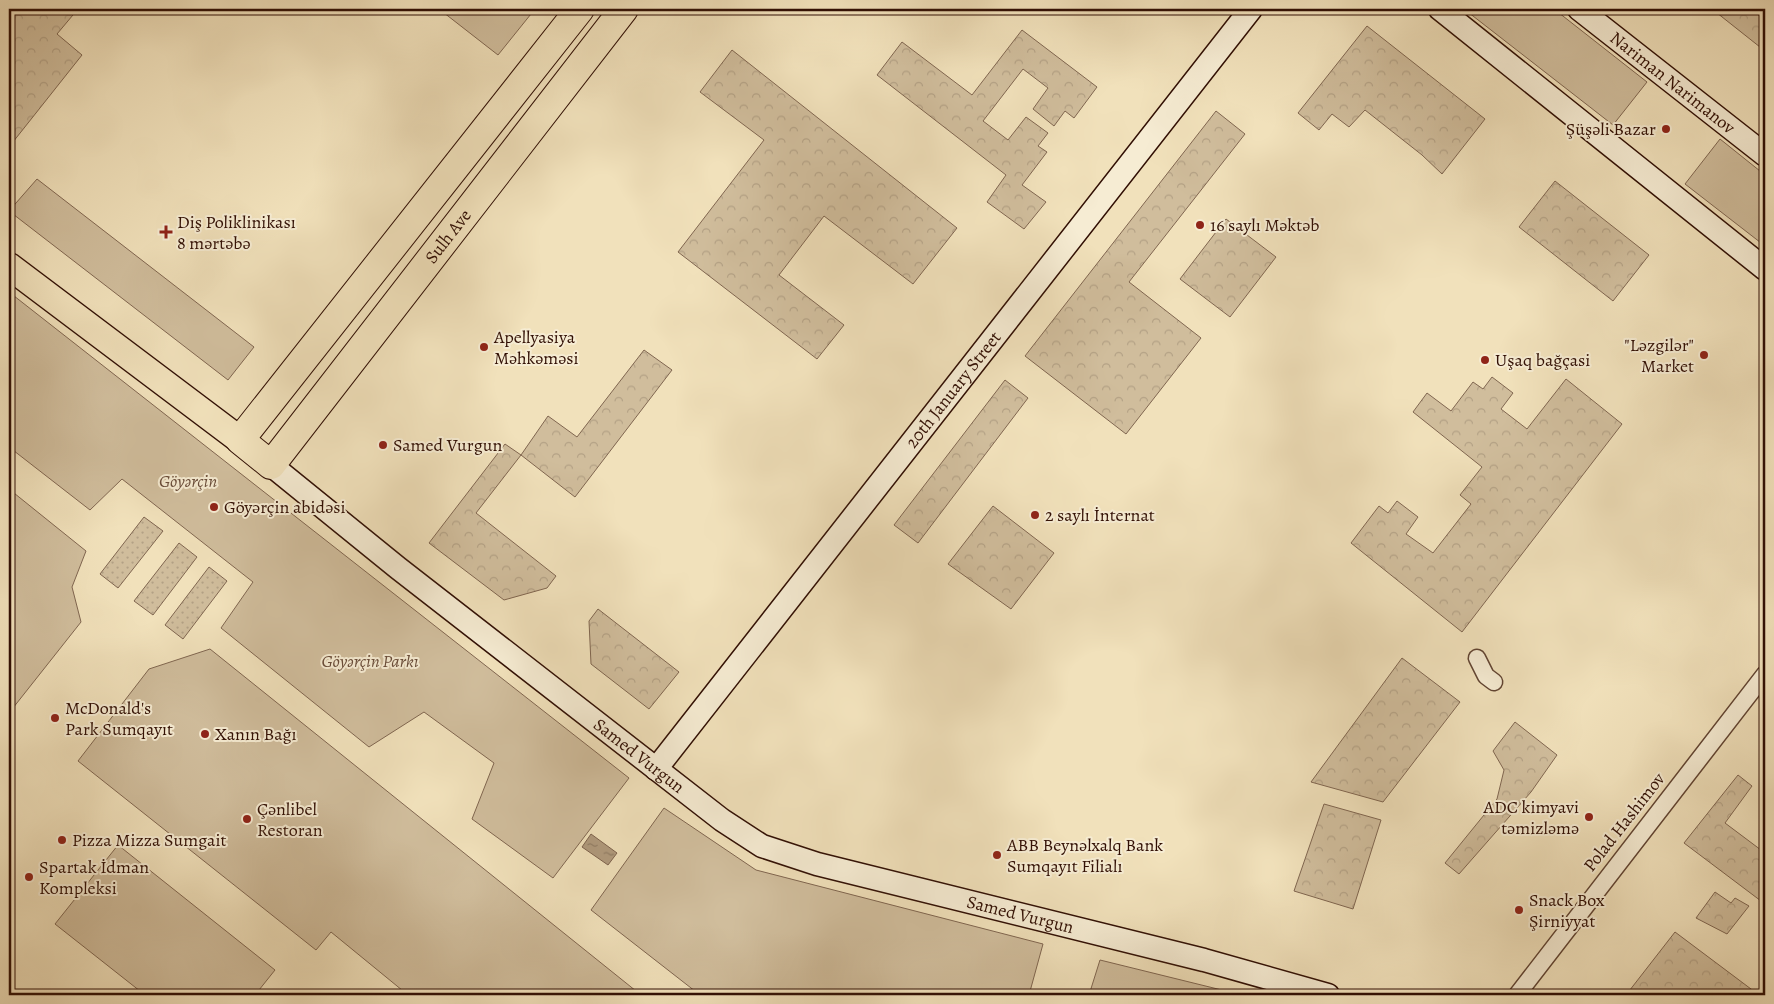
<svg xmlns="http://www.w3.org/2000/svg" width="1774" height="1004" font-family="Alegreya,serif">
	<style>
		.grass { fill: url(#grass-dots); stroke: #806650 }
		.forest { fill: url(#forest-crowns); stroke: #806650 }
		.park { fill: #d0bd9c; stroke: #806650 }
		.water { fill: url(#water-ripples); stroke: #7d624d }
		.lines { fill: none; stroke-linecap: round; stroke-linejoin: round }
		.street-casing { stroke: #614432; stroke-width: 19 }
		.secondary-casing { stroke: #310f04; stroke-width: 25 }
		.primary-casing { stroke: #310f04; stroke-width: 29 }
		.highway-casing { stroke: #310f04; stroke-width: 30 }
		.street { stroke: #f6ecd3; stroke-width: 16 }
		.secondary { stroke: #f6ecd3; stroke-width: 22 }
		.primary { stroke: #f1e1bb; stroke-width: 26 }
		.highway { stroke: #f1e1bb; stroke-width: 28 }
		.poi-dot { fill: #8f2418; stroke: #f6ecd3; stroke-width: 2 }
		.labels { text-anchor: middle; stroke-width: 4; stroke-linejoin: round; paint-order: stroke }
		.street-label { font-size: 18px; fill: #310f04; stroke: #f6ecd3 }
		.poi-label { font-size: 18px; fill: #310f04; stroke: #f6ecd3; text-anchor: start }
		.park-label { font-size: 18px; font-style: italic; fill: #694c39; stroke: #f6ecd3 }
	</style>
	<defs>
		<pattern id="grass-dots" width="8" height="8" patternUnits="userSpaceOnUse" patternTransform="scale(1.25)"><rect width="8" height="8" fill="#d0bd9c"/><path d="M2 2h.1M6 6h.1" fill="none" stroke="#b3a185" stroke-width="1.8" stroke-linecap="round"/></pattern>
		<pattern id="forest-crowns" width="20" height="18" patternUnits="userSpaceOnUse" patternTransform="scale(1.25)"><rect width="20" height="18" fill="#d0bd9c"/><path d="M2 6a3 3 0 1 1 6 0M12 15a3 3 0 1 1 6 0" fill="none" stroke="#b3a185"/></pattern>
		<pattern id="water-ripples" width="26" height="14" patternUnits="userSpaceOnUse" patternTransform="scale(1.25)"><rect width="26" height="14" fill="#b09a7d"/><path d="M2 4q2-2 4 0t4 0M15 11q2-2 4 0t4 0" fill="none" stroke="#907c64"/></pattern>
	</defs>
	<rect width="100%" height="100%" fill="#f1e1bb"/>
	<filter id="stains"><feTurbulence type="fractalNoise" baseFrequency=".004" numOctaves="4"/><feColorMatrix values="0 0 0 0 .2 0 0 0 0 .09 0 0 0 0 .02 0 0 0 .5 -.17"/></filter>
	<radialGradient id="worn" r=".72"><stop offset=".6" stop-color="#630" stop-opacity="0"/><stop offset="1" stop-color="#630" stop-opacity=".3"/></radialGradient>
	<g class="grass">
		<path d="M144 517 163 531 118 588 100 574Z"/>
		<path d="M179 543 197 557 153 615 134 601Z"/>
		<path d="M209 567 227 581 183 639 165 625Z"/>
	</g>
	<g class="forest">
		<path d="M9 9H78L57 34 82 55 9 147Z"/>
		<path d="M1712 9H1751L1765 20V51Z"/>
		<path d="M1367 26 1485 119 1442 174 1422 155 1365 110 1349 127 1332 114 1319 130 1298 113Z"/>
		<path d="M1022 30 1097 87 1074 118 1065 111 1054 126 1033 109 1048 88 1023 69 983 121 1008 140 1026 117 1048 133 1038 146 1047 152 1022 185 1046 202 1024 229 987 202 1006 175 877 75 902 42 972 95Z"/>
		<path d="M732 50 957 228 913 284 824 216 779 275 844 325 817 359 678 252 764 140 700 92Z"/>
		<path d="M1216 111 1245 134 1129 282 1201 338 1126 434 1025 356Z"/>
		<path d="M1555 181 1649 255 1613 301 1519 227Z"/>
		<path d="M1226 219 1276 257 1230 317 1180 279Z"/>
		<path d="M644 350 672 370 575 497 521 455 476 513 556 576 547 588 504 600 429 543 505 444 521 455 548 416 577 437Z"/>
		<path d="M1492 377 1513 393 1501 409 1527 429 1566 379 1622 424 1462 632 1351 543 1379 506 1388 513 1397 501 1418 517 1406 534 1433 553 1471 504 1460 495 1482 467 1413 412 1427 393 1451 411 1473 382 1483 389Z"/>
		<path d="M1005 380 1028 398 918 543 894 525Z"/>
		<path d="M993 506 1054 553 1011 609 948 564Z"/>
		<path d="M598 609 679 672 649 709 591 664 589 621Z"/>
		<path d="M1402 658 1460 702 1383 802 1311 782Z"/>
		<path d="M1515 722 1557 755 1531 792 1459 874 1445 863 1497 799 1504 770 1493 751Z"/>
		<path d="M1738 775 1752 786 1725 823 1765 853V904L1684 843Z"/>
		<path d="M1324 804 1381 820 1353 909 1294 891Z"/>
		<path d="M1715 892 1731 903 1735 898 1749 906 1727 934 1696 918Z"/>
		<path d="M1675 932 1759 995H1626Z"/>
	</g>
	<g class="park">
		<path d="M439 9H535L498 55Z"/>
		<path d="M1464 9H1554L1647 82 1613 125Z"/>
		<path d="M1720 139 1765 175V246L1685 184Z"/>
		<path d="M37 179 254 347 228 380 9 211Z"/>
		<path d="M9 292 629 778 553 878 472 819 494 763 424 712 369 747 221 628 253 582 122 479 90 510 9 447Z"/>
		<path d="M9 489 86 551 72 587 81 622 9 713Z"/>
		<path d="M210 649 641 995H408L331 932 316 950 78 761 149 669Z"/>
		<path d="M664 808 756 870 1043 944 1029 995H700L591 910Z"/>
		<path d="M118 845 275 970 255 995H145L55 924Z"/>
		<path d="M1100 960 1242 995H1089Z"/>
	</g>
	<path class="water" d="M591 834 617 853 608 865 582 847Z"/>
	<g class="lines">
		<g class="street-casing">
			<g id="street">
				<path d="M1477 658 1486 676 1494 682"/>
				<path d="M1517 995 1765 674"/>
			</g>
		</g>
		<g class="secondary-casing">
			<g id="secondary">
				<path d="M1440 9 1765 269"/>
				<path id="s1" d="M1579 9 1765 155"/>
				<path id="s2" d="M271 465 398 568 722 820 762 846 817 864 1204 960 1328 995"/>
				<path id="s3" d="M656 769 1251 9"/>
			</g>
		</g>
		<g class="primary-casing">
			<path id="primary" d="M9 266 240 440"/>
		</g>
		<g class="highway-casing">
			<g id="highway">
				<path id="s4" d="M580 9 240 440 271 465 624 9"/>
			</g>
		</g>
		<use href="#street" class="street"/>
		<use href="#secondary" class="secondary"/>
		<use href="#primary" class="primary"/>
		<use href="#highway" class="highway"/>
	</g>
	<g class="poi-dot">
		<circle cx="1666" cy="129" r="5"/>
		<circle cx="1200" cy="225" r="5"/>
		<path d="M163.5 224.5h5v5h5v5h-5v5h-5v-5h-5v-5h5z"/>
		<circle cx="484" cy="347" r="5"/>
		<circle cx="1704" cy="355" r="5"/>
		<circle cx="1485" cy="360" r="5"/>
		<circle cx="383" cy="445" r="5"/>
		<circle cx="214" cy="507" r="5"/>
		<circle cx="1035" cy="515" r="5"/>
		<circle cx="55" cy="718" r="5"/>
		<circle cx="205" cy="734" r="5"/>
		<circle cx="1589" cy="817" r="5"/>
		<circle cx="247" cy="819" r="5"/>
		<circle cx="62" cy="840" r="5"/>
		<circle cx="997" cy="855" r="5"/>
		<circle cx="29" cy="877" r="5"/>
		<circle cx="1519" cy="910" r="5"/>
	</g>
	<g class="labels">
		<g class="street-label">
			<text dy="6" stroke="none"><textPath href="#s1" startOffset="119">Nariman Narimanov</textPath></text>
			<text dy="6" stroke="none"><textPath href="#s4" startOffset="878">Sulh Ave</textPath></text>
			<text dy="6" stroke="none"><textPath href="#s3" startOffset="482">20th January Street</textPath></text>
			<text dy="6" stroke="none"><textPath href="#s2" startOffset="469">Samed Vurgun</textPath></text>
			<text transform="translate(1624 822) rotate(-52)" y="6">Polad Hashimov</text>
			<text dy="6" stroke="none"><textPath href="#s2" startOffset="889">Samed Vurgun</textPath></text>
		</g>
		<g class="poi-label">
			<text x="1656" y="135" text-anchor="end">Şüşəli Bazar</text>
			<text x="177" y="228">Diş Poliklinikası<tspan x="177" dy="21">8 mərtəbə</tspan></text>
			<text x="1210" y="231">16 saylı Məktəb</text>
			<text x="494" y="343">Apellyasiya<tspan x="494" dy="21">Məhkəməsi</tspan></text>
			<text x="1694" y="351" text-anchor="end">"Ləzgilər"<tspan x="1694" dy="21">Market</tspan></text>
			<text x="1495" y="366">Uşaq bağçasi</text>
			<text x="393" y="451">Samed Vurgun</text>
			<text x="224" y="513">Göyərçin abidəsi</text>
			<text x="1045" y="521">2 saylı İnternat</text>
			<text x="65" y="714">McDonald's<tspan x="65" dy="21">Park Sumqayıt</tspan></text>
			<text x="215" y="740">Xanın Bağı</text>
			<text x="1579" y="813" text-anchor="end">ADC kimyavi<tspan x="1579" dy="21">təmizləmə</tspan></text>
			<text x="257" y="815">Çənlibel<tspan x="257" dy="21">Restoran</tspan></text>
			<text x="72" y="846">Pizza Mizza Sumgait</text>
			<text x="1007" y="851">ABB Beynəlxalq Bank<tspan x="1007" dy="21">Sumqayıt Filialı</tspan></text>
			<text x="39" y="873">Spartak İdman<tspan x="39" dy="21">Kompleksi</tspan></text>
			<text x="1529" y="906">Snack Box<tspan x="1529" dy="21">Şirniyyat</tspan></text>
		</g>
		<g class="park-label">
			<text x="188" y="487">Göyərçin</text>
			<text x="370" y="667">Göyərçin Parkı</text>
		</g>
	</g>
	<rect width="1774" height="1004" fill="none" stroke="#f1e1bb" stroke-width="30"/>
	<rect x="10" y="10" width="1754" height="984" fill="none" stroke="#310f04" stroke-width="2.5"/>
	<rect x="15" y="15" width="1744" height="974" fill="none" stroke="#310f04"/>
	<rect width="100%" height="100%" filter="url(#stains)"/>
	<rect width="100%" height="100%" fill="url(#worn)"/>
</svg>
